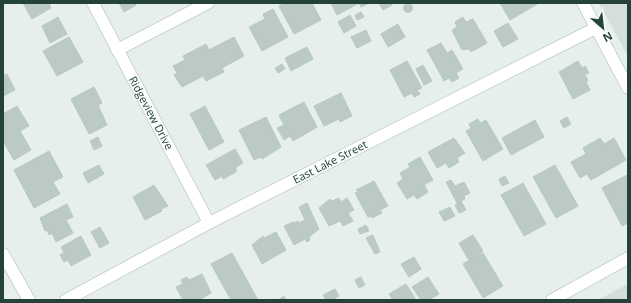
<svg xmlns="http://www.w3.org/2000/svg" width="631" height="303" font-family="'Open Sans',sans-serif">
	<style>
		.built { fill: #d4dfda }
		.building { fill: #bbcac4; stroke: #b8c9c2 }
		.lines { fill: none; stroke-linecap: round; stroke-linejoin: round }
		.street-casing { stroke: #a8b8b2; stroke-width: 13 }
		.street { stroke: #fff; stroke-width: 12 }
		.labels { text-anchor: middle; stroke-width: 3; stroke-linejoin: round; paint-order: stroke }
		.street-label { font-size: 11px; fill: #24423a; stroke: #f7fbf9 }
	</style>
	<rect width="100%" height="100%" fill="#e6efeb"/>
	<g class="built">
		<path d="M599 3H628V56Z"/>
		<path d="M628 284V300H598Z"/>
	</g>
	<g class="building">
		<path d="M23 3H49L51 8 32 19Z"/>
		<path d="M119 3H135L136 5 124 12Z"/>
		<path d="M285 3H312L321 20 294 34 279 6Z"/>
		<path d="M331 3H369L361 7 359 3 337 15Z"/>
		<path d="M379 3H391L392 5 383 10Z"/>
		<path d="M500 3H539L510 20Z"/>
		<circle cx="408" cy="8" r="4.5"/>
		<path d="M273 9 288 37 262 51 249 27 265 19 263 14Z"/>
		<path d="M361 12 364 17 357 20 355 15Z"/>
		<path d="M350 15 356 26 344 33 338 22Z"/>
		<path d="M58 17 67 34 50 43 42 26Z"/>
		<path d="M463 17 466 22 473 19 487 43 471 52 469 49 462 50 452 30 457 27 455 22Z"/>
		<path d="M508 23 518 39 503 47 494 31Z"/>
		<path d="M398 24 405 37 388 47 381 34Z"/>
		<path d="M366 30 371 41 357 48 351 37Z"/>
		<path d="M69 37 83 62 57 76 43 51Z"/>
		<path d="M234 37 244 56 222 68 224 72 206 81 203 76 182 87 174 75 177 73 173 66 185 60 183 56 206 44 209 50Z"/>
		<path d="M441 43 447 53 452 50 463 69 456 73 459 78 452 82 449 78 444 81 427 50Z"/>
		<path d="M307 47 313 59 291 71 285 58Z"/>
		<path d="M407 61 422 88 417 90 420 94 414 97 412 93 404 97 390 70Z"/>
		<path d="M578 61 582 68 585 66 589 73 585 74 588 81 586 82 590 90 573 99 559 72Z"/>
		<path d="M282 64 285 69 278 73 275 68Z"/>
		<path d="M423 65 432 81 424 85 416 69Z"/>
		<path d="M7 74 15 90 3 96V75Z"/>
		<path d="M94 87 102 103 98 105 107 125 89 134 71 99Z"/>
		<path d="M341 93 352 116 340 122 339 119 324 126 314 106Z"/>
		<path d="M304 102 317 127 293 141 290 136 284 140 277 128 284 125 279 115Z"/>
		<path d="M17 106 29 126 20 131 31 150 14 160 3 141V114Z"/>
		<path d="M205 106 224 142 209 150 190 114Z"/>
		<path d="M266 117 281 147 262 159 261 157 254 160 239 130Z"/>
		<path d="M567 117 571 124 564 128 560 121Z"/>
		<path d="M478 119 480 123 486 120 503 149 483 161 466 131 471 128 469 124Z"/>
		<path d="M535 120 544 137 511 155 502 138Z"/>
		<path d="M98 137 102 146 94 150 90 141Z"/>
		<path d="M454 138 465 153 457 158 459 162 449 168 446 163 437 168 428 152Z"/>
		<path d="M600 138 604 144 614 138 626 160 591 180 587 174 580 178 571 162 586 154 583 148Z"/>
		<path d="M235 149 243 163 236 167V172L223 179 222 176 215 180 206 165Z"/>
		<path d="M49 151 63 177 53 182 60 194 34 208 14 170Z"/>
		<path d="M420 157 433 180 424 185 428 192 417 199 414 195 407 199 397 183 403 179 400 173 410 167 408 164Z"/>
		<path d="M99 165 104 174 88 183 83 173Z"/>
		<path d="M555 165 578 206 556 218 533 177Z"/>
		<path d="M627 175 628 223 622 226 602 188Z"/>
		<path d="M505 176 509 183 502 186 499 179Z"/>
		<path d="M451 180 455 186 464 182 470 193 464 196 465 199 457 203 446 182Z"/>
		<path d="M374 181 388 206 380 210 382 213 372 218 371 216 368 217 355 193 358 192 356 190Z"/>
		<path d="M523 183 546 224 524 236 501 195Z"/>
		<path d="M154 185 168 206 161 209 162 211 145 220 133 197Z"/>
		<path d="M339 198 341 202 347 198 354 210 348 213 353 221 343 226 340 221 329 226 319 208 330 199 332 201Z"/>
		<path d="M461 201 466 210 459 213 455 205Z"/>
		<path d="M307 203 319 229 309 237 310 240 307 242 305 239 294 245 284 226 293 222V223L298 221 299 223 305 220 299 207Z"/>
		<path d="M67 204 73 217 66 220 73 233 56 242 52 233 49 235 47 230 45 231 40 218Z"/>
		<path d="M450 207 455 216 444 221 439 212Z"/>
		<path d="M366 225 369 231 360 234 358 229Z"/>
		<path d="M100 227 109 243 100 248 91 232Z"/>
		<path d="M276 232 286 250 262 264 252 245 263 236 264 238Z"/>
		<path d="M373 235 380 252 375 254 366 238Z"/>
		<path d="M473 235 483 251 476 257 483 253 503 286 483 298 463 264 471 259H468L459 243Z"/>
		<path d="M81 236 91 255 71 266 68 260 64 262 60 255 64 253 61 247Z"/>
		<path d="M232 253 258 300H231L211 264Z"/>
		<path d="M414 257 421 269 409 277 401 264Z"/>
		<path d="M202 274 211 293 199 300H183L176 287 183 284 181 280 187 277 189 280Z"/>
		<path d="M361 277 365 285 359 288 355 280Z"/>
		<path d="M428 277 439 294 429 300H421L412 287Z"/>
		<path d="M406 284 416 300H393L389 294Z"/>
		<path d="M335 289 339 296 332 300H326L323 295Z"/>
		<path d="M284 296 286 300H278Z"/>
	</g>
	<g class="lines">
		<g class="street-casing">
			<g id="street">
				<path d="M93 3 209 223"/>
				<path d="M583 3 628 88"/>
				<path d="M117 50 208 3"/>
				<path d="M3 254 29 300"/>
				<path d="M66 300 209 223 596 28"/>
				<path d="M552 300 628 258"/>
			</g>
		</g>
		<use href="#street" class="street"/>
	</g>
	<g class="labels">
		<g class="street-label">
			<text transform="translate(151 113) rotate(62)" y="4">Ridgeview Drive</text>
			<text transform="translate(330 162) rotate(-27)" y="4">East Lake Street</text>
		</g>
	</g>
	<rect width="631" height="303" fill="none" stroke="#24423a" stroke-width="8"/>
	<g transform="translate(603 28) rotate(152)" stroke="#f7fbf9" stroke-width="3" paint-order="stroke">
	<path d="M0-3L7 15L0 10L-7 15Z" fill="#24423a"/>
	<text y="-6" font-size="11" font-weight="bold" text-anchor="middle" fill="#24423a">N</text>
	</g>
</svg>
